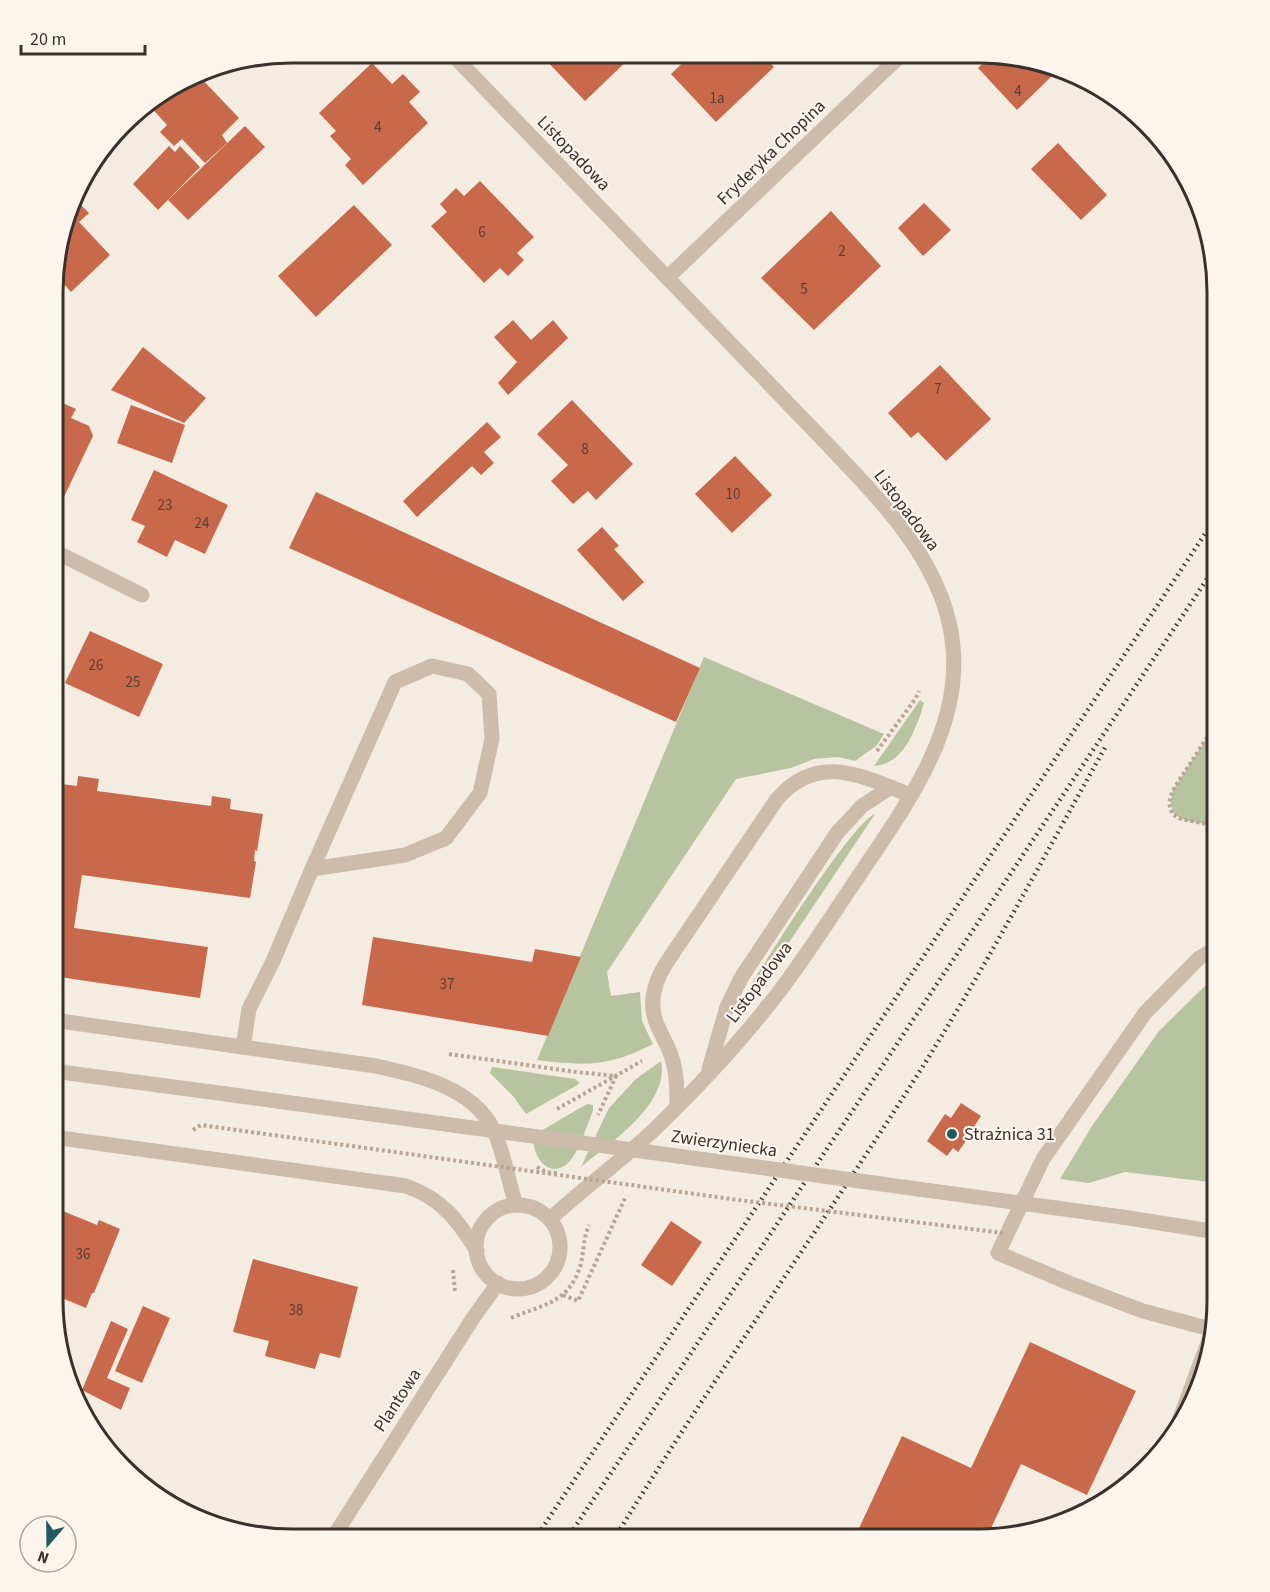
<svg xmlns="http://www.w3.org/2000/svg" width="1270" height="1592" font-family="'Source Sans 3',sans-serif">
	<style>
		.green { fill: #b8c4a0 }
		.building { fill: #c8694b }
		.lines { fill: none; stroke-linecap: round; stroke-linejoin: round }
		.path { stroke: #b9a596; stroke-width: 4; stroke-dasharray: 3 3; stroke-linecap: butt }
		.minor { stroke: #cdbbac; stroke-width: 15 }
		.rail { stroke: #3b302b; stroke-width: 4.5; stroke-dasharray: 1.5 4.5; stroke-linecap: butt }
		.path-bridge { stroke: #b9a596; stroke-width: 4; stroke-dasharray: 3 3; stroke-linecap: butt }
		.minor-bridge { stroke: #cdbbac; stroke-width: 15 }
		.poi-dot { fill: #1f5a5e; stroke: #fbf5ee; stroke-width: 2 }
		.labels { text-anchor: middle; stroke-width: 4.5; stroke-linejoin: round; paint-order: stroke }
		.number-label { font-size: 15px; fill: #5e3e33 }
		.street-label { font-size: 18px; fill: #3b302b; stroke: #fbf5ee }
		.poi-label { font-size: 18px; fill: #3b302b; stroke: #fbf5ee; text-anchor: start }
		.rim { fill: none; stroke: #3b302b; stroke-width: 3 }
	</style>
	<rect width="100%" height="100%" fill="#f4ebe1"/>
	<g class="green">
		<path d="M704 657 884 734 876 746 855 761 838 757 814 759 791 768 736 779 607 972 611 996 640 992 642 1021 653 1044C609 1067 584 1066 537 1060Z"/>
		<path d="M920 700 924 703C916 728 905 764 874 766Z"/>
		<path d="M1217 722V826C1193 820 1163 825 1173 790Z"/>
		<path d="M875 814 782 953 745 1001H743V998C760 969 852 822 875 814Z"/>
		<path d="M1217 978V1183L1125 1172 1089 1183 1060 1179 1092 1126 1159 1031 1209 982Z"/>
		<path d="M661 1061C670 1104 610 1143 581 1167L609 1108 636 1079Z"/>
		<path d="M492 1067 575 1079 579 1082V1084L526 1114 513 1096 490 1073Z"/>
		<path d="M587 1104 593 1105V1111C587 1125 579 1152 569 1162 549 1182 530 1154 534 1135Z"/>
	</g>
	<g class="building">
		<path d="M539 53H610L634 54 585 101Z"/>
		<path d="M692 54H762L774 67 716 122 671 74Z"/>
		<path d="M992 55H1010L1056 72 1017 110 978 68Z"/>
		<path d="M372 63 392 84 403 74 420 92 409 102 428 123 363 185 345 165 351 159 330 136 336 131 319 113Z"/>
		<path d="M198 75 239 118 222 135 227 143 205 163 182 139 174 146 160 132 167 125 148 104Z"/>
		<path d="M245 126 265 147 188 220 168 200Z"/>
		<path d="M1058 143 1107 195 1081 220 1031 169Z"/>
		<path d="M169 146 175 152 180 146 200 167 158 210 133 184Z"/>
		<path d="M480 181 534 237 517 253 524 260 508 276 500 268 484 283 431 226 447 212 440 204 456 188 464 196Z"/>
		<path d="M77 201 89 213 79 222 110 255 71 292 55 274V260L74 204Z"/>
		<path d="M924 203 951 230 923 256 898 228Z"/>
		<path d="M354 205 392 245 316 317 278 276Z"/>
		<path d="M831 211 881 266 814 330 761 278Z"/>
		<path d="M513 320 531 340 553 320 568 338 508 395 498 383 517 362 494 337Z"/>
		<path d="M143 347 206 398 184 423 111 390Z"/>
		<path d="M940 365 991 419 946 461 918 432 911 438 888 413Z"/>
		<path d="M54 399 76 409 71 418 89 426 93 436 62 501 54 497Z"/>
		<path d="M572 400 633 464 596 500 588 491 573 504 551 481 568 465 537 434Z"/>
		<path d="M131 405 185 425 172 463 117 443Z"/>
		<path d="M487 422 501 437 484 452 494 463 481 475 472 466 417 517 403 501Z"/>
		<path d="M735 456 772 495 732 533 695 494Z"/>
		<path d="M154 470 228 505 205 554 175 540 167 557 137 542 145 526 131 520Z"/>
		<path d="M316 492 700 668 676 722 289 548Z"/>
		<path d="M602 527 619 546 614 549 644 582 623 601 577 550Z"/>
		<path d="M90 631 163 664 139 717 65 683Z"/>
		<path d="M78 776 99 779 97 791 211 806 212 796 231 799 230 809 263 814 257 851 255 850 254 861 256 862 250 898 82 875 74 928 208 947 200 998 53 976 54 783 77 786Z"/>
		<path d="M373 937 532 962 535 949 581 957 548 1036 362 1005Z"/>
		<path d="M961 1103 981 1116 975 1125 977 1126 958 1152 953 1148 947 1156 927 1141 945 1114 951 1118Z"/>
		<path d="M53 1207 97 1225 99 1220 120 1229 94 1293H92L86 1308 57 1296 63 1279 53 1274Z"/>
		<path d="M671 1221 702 1242 672 1286 641 1265Z"/>
		<path d="M253 1259 358 1287 340 1358 320 1353 315 1369 265 1356 269 1341 233 1332Z"/>
		<path d="M143 1306 170 1318 142 1383 115 1371Z"/>
		<path d="M111 1321 128 1329 107 1378 130 1388 121 1410 82 1390Z"/>
		<path d="M1030 1342 1136 1391 1087 1495 1021 1464 986 1539H854L902 1436 971 1468Z"/>
	</g>
	<g class="lines">
		<g class="path">
			<path d="M877 751 916 698 919 691"/>
			<path d="M1217 826 1181 819 1172 814 1169 802 1173 790 1217 722"/>
			<path d="M449 1054 576 1072 616 1076 598 1115"/>
			<path d="M557 1109 642 1061"/>
			<path d="M537 1167 546 1172 558 1173"/>
			<path d="M453 1270 455 1292"/>
			<path d="M563 1295 578 1301 626 1196"/>
			<path d="M511 1318C541 1305 568 1304 580 1267 584 1253 583 1239 589 1225"/>
		</g>
		<g class="minor">
			<path d="M451 53 829 446C882 502 946 565 953 647 962 736 898 816 852 886 827 923 803 961 775 997 740 1042 700 1085 659 1125 624 1159 585 1187 550 1219"/>
			<path d="M667 278 902 54"/>
			<path d="M54 551 142 595"/>
			<path d="M53 1020 376 1066C421 1076 480 1089 497 1138 505 1160 509 1183 516 1205"/>
			<path d="M243 1047 249 1009 273 961 312 869 395 682 432 666 468 674 489 694 492 739 480 793 446 838 405 855 312 869"/>
			<path d="M709 1069 727 1007 741 978 837 833 862 806 891 787"/>
			<path d="M53 1071 226 1094"/>
			<path d="M677 1107C677 1089 677 1072 671 1055 668 1046 663 1038 659 1029 647 1006 654 982 667 962L777 799C818 752 862 776 910 795"/>
			<path d="M53 1137 406 1186C442 1199 457 1219 477 1251"/>
			<circle cx="518" cy="1247" r="42"/>
			<path d="M1122 1217 1217 1232"/>
			<path d="M1214 1330 1143 1311 1069 1283 998 1253 1043 1159 1145 1013 1199 958 1217 948"/>
			<path d="M1173 1437 1213 1329"/>
			<path d="M332 1539 473 1318 498 1283"/>
		</g>
		<g class="rail">
			<path d="M535 1539 1217 516"/>
			<path d="M567 1539 1217 564"/>
			<path d="M614 1539C713 1378 824 1223 925 1063 990 959 1047 851 1107 744"/>
		</g>
		<path class="path-bridge" d="M193 1130 201 1125 731 1199 1003 1233"/>
		<path class="minor-bridge" d="M226 1094 1122 1217"/>
	</g>
	<circle class="poi-dot" cx="952" cy="1134" r="6"/>
	<g class="labels">
		<g class="number-label">
			<text x="1018" y="96">4</text>
			<text x="717" y="103">1a</text>
			<text x="378" y="132">4</text>
			<text x="482" y="237">6</text>
			<text x="842" y="256">2</text>
			<text x="804" y="294">5</text>
			<text x="938" y="394">7</text>
			<text x="585" y="454">8</text>
			<text x="733" y="499">10</text>
			<text x="165" y="510">23</text>
			<text x="202" y="528">24</text>
			<text x="96" y="670">26</text>
			<text x="133" y="687">25</text>
			<text x="447" y="989">37</text>
			<text x="83" y="1259">36</text>
			<text x="296" y="1315">38</text>
		</g>
		<g class="street-label">
			<text transform="translate(771 152) rotate(-44)" y="6">Fryderyka Chopina</text>
			<text transform="translate(574 153) rotate(46)" y="6">Listopadowa</text>
			<text transform="translate(907 510) rotate(53)" y="6">Listopadowa</text>
			<text transform="translate(759 982) rotate(-53)" y="6">Listopadowa</text>
			<text transform="translate(724 1143) rotate(8)" y="6">Zwierzyniecka</text>
			<text transform="translate(397 1400) rotate(-57)" y="6">Plantowa</text>
		</g>
		<g class="poi-label">
			<text x="964" y="1140">Strażnica 31</text>
		</g>
	</g>
	<path d="M0 0H1270V1592H0ZM292 63H978A229 229 0 0 1 1207 292V1300A229 229 0 0 1 978 1529H292A229 229 0 0 1 63 1300V292A229 229 0 0 1 292 63Z" fill="#fbf5ee" fill-rule="evenodd"/>
	<path class="rim" d="M292 63H978A229 229 0 0 1 1207 292V1300A229 229 0 0 1 978 1529H292A229 229 0 0 1 63 1300V292A229 229 0 0 1 292 63Z"/>
	<g transform="translate(48 1544) rotate(200)"><circle r="28" fill="#fbf5ee" stroke="#aea6a0" stroke-width="1.5"/>
	<path d="M0-4.5L10 22L0 15L-10 22Z" fill="#1f5a5e"/>
	<text y="-9" font-size="16" font-weight="bold" text-anchor="middle" fill="#3b302b">N</text>
	</g>
	<path d="M21 45v9h124v-9" fill="none" stroke="#3b302b" stroke-width="3"/>
	<text x="30" y="45" font-size="18" fill="#3b302b" stroke="#fbf5ee" stroke-width="4.5" paint-order="stroke">20 m</text>
</svg>
